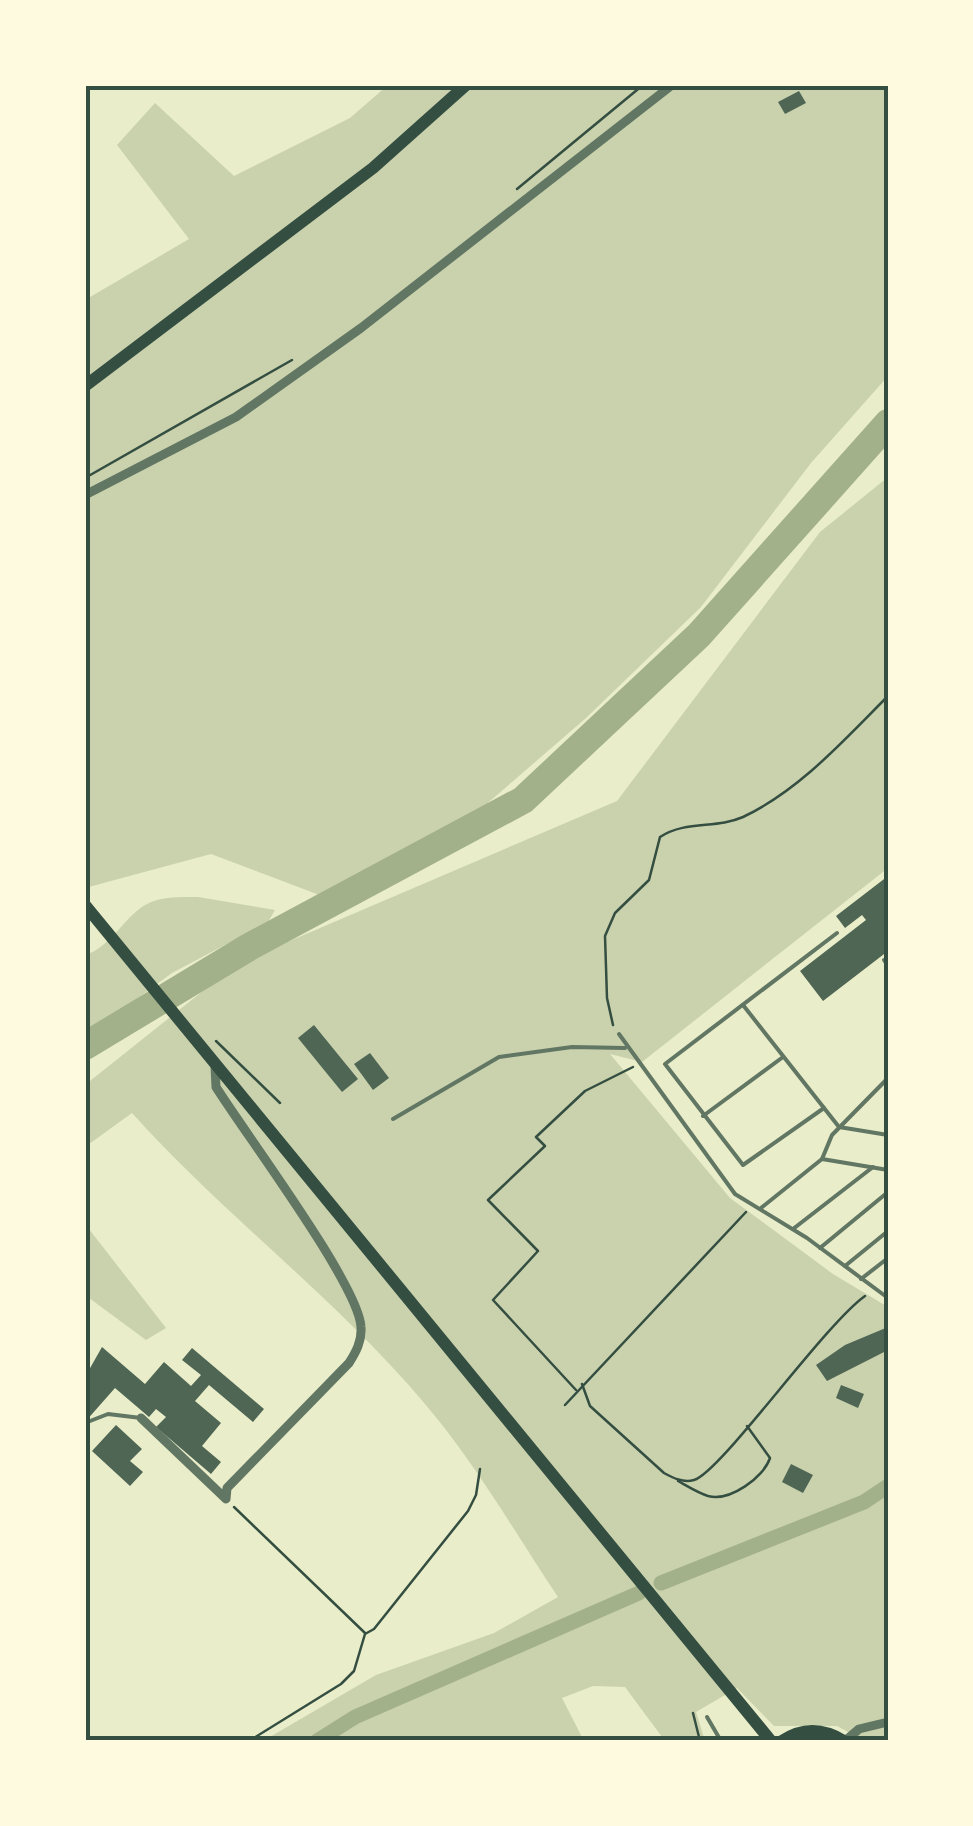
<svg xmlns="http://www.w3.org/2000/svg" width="973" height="1826" font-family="Karla,sans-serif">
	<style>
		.green { fill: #cad2ad }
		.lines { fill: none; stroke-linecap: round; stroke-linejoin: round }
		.canal { stroke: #a3b18a; stroke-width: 15 }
		.river { stroke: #a3b18a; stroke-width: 28 }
		.building { fill: #4f6655 }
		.path { stroke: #344e41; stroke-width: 2.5 }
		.service { stroke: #617663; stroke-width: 4 }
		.minor { stroke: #617663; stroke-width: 9 }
		.primary { stroke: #344e41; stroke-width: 12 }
		.neatline { fill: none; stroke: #344e41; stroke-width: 4 }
	</style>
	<rect width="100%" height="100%" fill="#e9edc9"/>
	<g class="green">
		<path d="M388 85H888V376L811 463 701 607 586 718 482 808 322 896 211 854 85 888V300L189 239 117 145 155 103 234 176 350 118Z"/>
		<path d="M888 477V868L642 1062 610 1054 730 1198 833 1274 888 1307V1741H865L837 1726H774L737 1688 696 1712 705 1741H665L625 1687 593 1686 562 1698 583 1739 579 1741H263L376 1675 494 1633 558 1597C520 1540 485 1480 443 1426 352 1310 230 1222 132 1113L85 1147V1085L238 963 617 801 820 532Z"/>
		<path d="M198 897 275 910 268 922 172 973 85 1037V955C112 947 125 914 149 903 164 896 182 897 198 897Z"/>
		<path d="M85 1224 166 1328 146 1340 85 1295Z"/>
	</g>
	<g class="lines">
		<g class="canal">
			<path d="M661 1583 864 1502 888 1486"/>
			<path d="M317 1741 355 1717 639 1593"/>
		</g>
		<path class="river" d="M85 1046 249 947 523 800 699 635 888 423"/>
	</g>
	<g class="building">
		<path d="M799 91 806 103 785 114 778 102Z"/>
		<path d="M888 876V951L823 1001 800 971 866 920 862 915 845 928 836 916Z"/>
		<path d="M314 1025 358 1079 342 1092 298 1038Z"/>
		<path d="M370 1053 389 1078 373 1090 354 1064Z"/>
		<path d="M888 1327V1350L827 1381 816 1365 845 1345Z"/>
		<path d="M102 1347 145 1384 164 1362 191 1386 201 1375 182 1360 192 1348 264 1409 253 1422 209 1385 195 1401 221 1423 202 1446 221 1462 211 1474 156 1427 166 1417 156 1409 149 1417 115 1388 85 1422V1377Z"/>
		<path d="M841 1385 864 1394 858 1408 836 1398Z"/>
		<path d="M116 1425 142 1449 130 1461 143 1472 130 1486 92 1451Z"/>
		<path d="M791 1464 813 1475 803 1493 782 1482Z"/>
	</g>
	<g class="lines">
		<g class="path">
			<path d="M517 189 643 85"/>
			<path d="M85 478 292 360"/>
			<path d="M613 1025 607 998 605 936 615 913 649 880 660 837C686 820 716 829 743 817 800 790 845 739 888 696"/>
			<path d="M216 1041 280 1103"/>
			<path d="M582 1384 590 1406 664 1473C673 1478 683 1483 694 1480 721 1472 824 1325 865 1296"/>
			<path d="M576 1390 493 1300 538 1251 488 1200 545 1146 536 1137 585 1091 633 1067"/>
			<path d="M565 1405 746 1212"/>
			<path d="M678 1481C687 1486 698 1493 708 1496 730 1502 764 1477 770 1458L747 1426"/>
			<path d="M234 1507 365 1633"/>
			<path d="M693 1713 700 1741"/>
			<path d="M249 1741 341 1684 354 1671 365 1634 374 1629 468 1511 476 1495 480 1469"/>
		</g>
		<g class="service">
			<path d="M884 960 888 966"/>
			<path d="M743 1005 839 1127 888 1135"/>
			<path d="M619 1034 735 1194 807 1238 888 1298"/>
			<path d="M824 1108 743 1165 665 1064 837 933"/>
			<path d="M703 1116 783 1057"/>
			<path d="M393 1119 499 1057 572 1047 625 1048"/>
			<path d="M822 1159 832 1135 888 1078"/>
			<path d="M761 1208 822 1159 888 1170"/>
			<path d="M793 1229 873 1167"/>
			<path d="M820 1248 888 1192"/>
			<path d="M845 1266 888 1231"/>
			<path d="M861 1279 888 1258"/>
			<path d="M85 1423 108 1414 141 1418"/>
			<path d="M707 1717 721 1741"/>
		</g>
		<g class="minor">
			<path d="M85 495 236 417 361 328 672 85"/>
			<path d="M141 1418 226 1499 227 1488 349 1363C356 1352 362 1341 361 1327 359 1285 244 1132 216 1087L215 1066"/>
			<path d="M845 1741 859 1729 888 1722"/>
		</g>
		<g class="primary">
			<path d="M85 386 373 168 466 85"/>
			<path d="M85 905 771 1741"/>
			<path d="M782 1741C803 1727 823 1728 844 1741"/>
		</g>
	</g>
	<rect width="973" height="1826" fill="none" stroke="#fefae0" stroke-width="175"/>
	<rect x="88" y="88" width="798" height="1650" class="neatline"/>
</svg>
